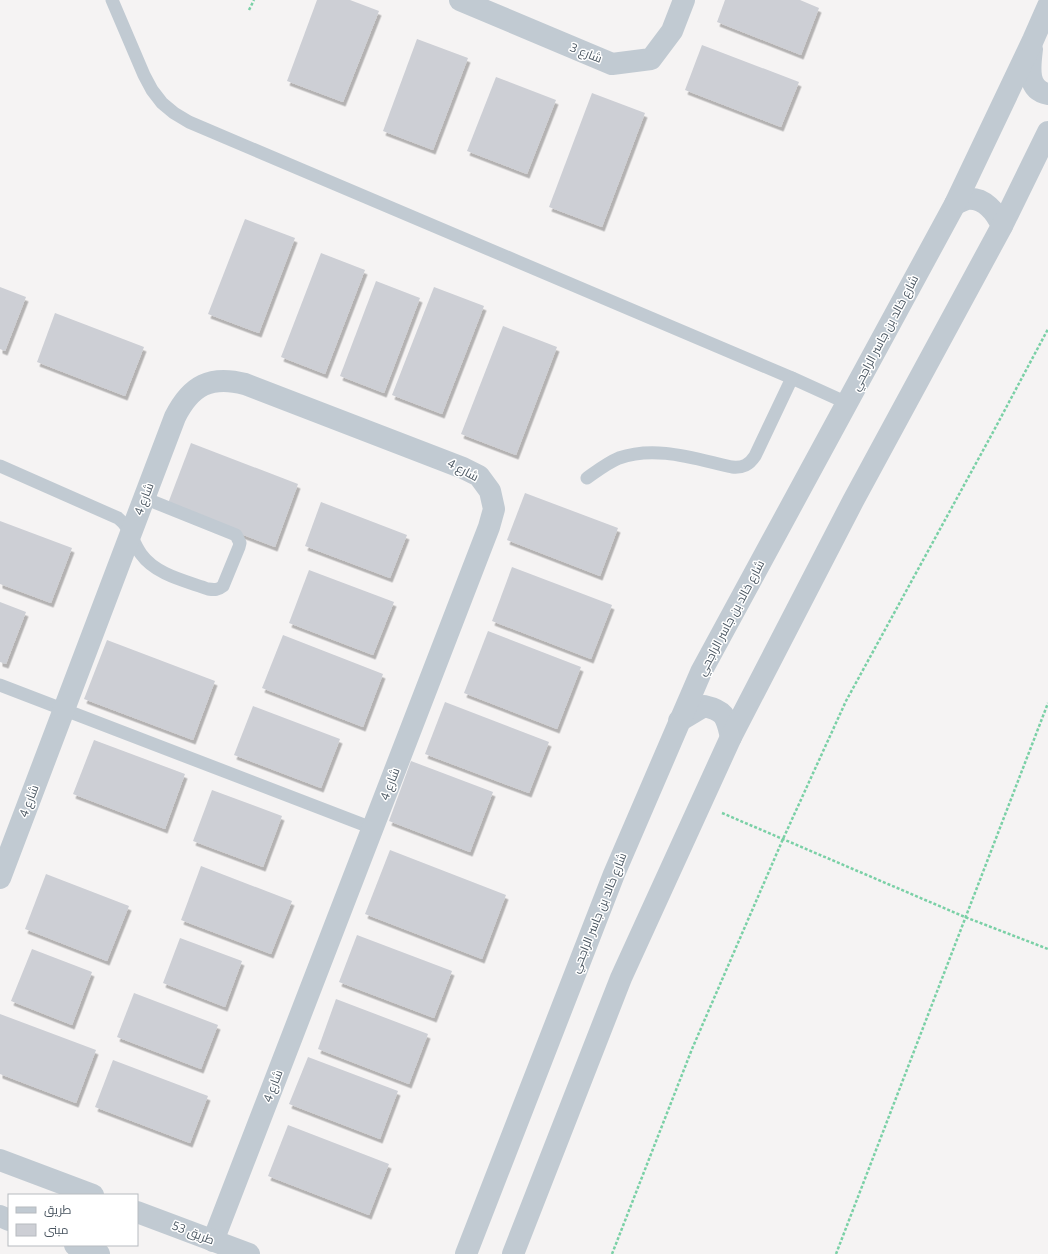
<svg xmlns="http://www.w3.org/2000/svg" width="1048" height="1254" font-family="'Open Sans',Cairo,sans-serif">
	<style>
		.building { fill: #cdcfd5; filter: url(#shadow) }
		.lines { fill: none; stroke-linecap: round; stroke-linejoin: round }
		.path { stroke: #7ad0a6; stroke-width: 2.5; stroke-dasharray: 3 2; stroke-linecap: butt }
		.service { stroke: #c1cad2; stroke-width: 13 }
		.minor { stroke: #c1cad2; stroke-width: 22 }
		.tertiary { stroke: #c1cad2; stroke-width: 22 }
		.labels { text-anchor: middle; stroke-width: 3; stroke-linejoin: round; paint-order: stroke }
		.street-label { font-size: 12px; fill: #4a5661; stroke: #fff }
	</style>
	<defs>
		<filter id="shadow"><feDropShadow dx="2.5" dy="4.5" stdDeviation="0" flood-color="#0004"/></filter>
	</defs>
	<rect width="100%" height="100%" fill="#f5f3f3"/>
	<g class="building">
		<path d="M317 0H350L379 11 343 102 287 81Z"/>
		<path d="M725 0H800L819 8 801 55 717 22Z"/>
		<path d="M417 39 468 58 433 150 383 131Z"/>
		<path d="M702 45 799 82 781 127 685 90Z"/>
		<path d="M496 77 556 100 527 174 467 151Z"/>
		<path d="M592 93 645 113 602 227 549 207Z"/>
		<path d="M245 219 295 238 259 333 208 314Z"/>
		<path d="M321 253 365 270 325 374 281 357Z"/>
		<path d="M376 281 420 298 384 393 340 376Z"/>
		<path d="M0 287 26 297 5 351 0 349Z"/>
		<path d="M434 287 484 306 442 414 392 395Z"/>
		<path d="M55 313 144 347 125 396 37 362Z"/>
		<path d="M503 326 557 347 516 455 461 434Z"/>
		<path d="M191 443 298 484 275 547 167 506Z"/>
		<path d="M525 493 618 528 600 576 507 540Z"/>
		<path d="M321 502 407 535 390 578 305 546Z"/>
		<path d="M0 521 72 548 51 603 0 584Z"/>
		<path d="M512 567 612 605 591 659 492 621Z"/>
		<path d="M309 570 394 602 373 655 289 623Z"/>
		<path d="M0 602 26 612 6 664 0 662Z"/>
		<path d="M488 631 581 667 557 729 464 693Z"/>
		<path d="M283 635 383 674 363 727 262 688Z"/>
		<path d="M107 640 215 681 193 740 84 699Z"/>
		<path d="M445 702 549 742 529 793 425 754Z"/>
		<path d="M253 706 340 739 321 788 234 755Z"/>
		<path d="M94 740 185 774 165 829 73 794Z"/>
		<path d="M411 761 493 792 470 852 389 821Z"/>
		<path d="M212 790 282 816 263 867 193 841Z"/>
		<path d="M390 850 506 895 482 959 365 914Z"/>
		<path d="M201 866 292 901 271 954 181 920Z"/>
		<path d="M46 874 129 906 107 961 25 929Z"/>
		<path d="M357 935 452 971 434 1018 339 982Z"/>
		<path d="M180 938 242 961 225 1007 163 983Z"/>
		<path d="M32 949 92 972 72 1025 11 1001Z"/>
		<path d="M134 993 218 1025 201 1069 117 1037Z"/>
		<path d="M336 999 428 1034 409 1084 318 1049Z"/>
		<path d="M0 1014 96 1050 76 1103 0 1074Z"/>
		<path d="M308 1057 398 1091 380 1139 289 1104Z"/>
		<path d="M113 1060 208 1096 190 1143 95 1107Z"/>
		<path d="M288 1125 389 1164 369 1215 268 1176Z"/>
	</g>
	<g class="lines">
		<g class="path">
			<path d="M249 10 254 0"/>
			<path d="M722 813 965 917 1048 949"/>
			<path d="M612 1254 692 1049 783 839 846 701 992 434 1048 329"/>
			<path d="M836 1254 1048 703"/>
		</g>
		<g class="service">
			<path d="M112 0 144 75 152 90 162 103 174 113 189 122 792 378 847 403"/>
			<path d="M0 466 118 518C132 529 131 540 141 554 156 575 186 581 208 589 215 590 218 590 223 586L239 547 240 543 236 535 144 498"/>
			<path d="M587 478C597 471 607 463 619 458 656 445 695 459 732 467 743 468 749 465 755 456L792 378"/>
			<path d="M0 685 372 828"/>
		</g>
		<g class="minor">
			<path d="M460 0 612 64 651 59 672 31 684 0"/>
			<path d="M0 878 175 417C191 385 211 375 245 384L463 468 479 476 490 491 494 509 489 527 213 1241"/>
		</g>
		<g class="tertiary">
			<path d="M1032 49C1030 66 1026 90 1048 94"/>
			<path d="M955 204C958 203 963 200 967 199 984 197 996 212 1002 226"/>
			<path d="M679 721 704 706C726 711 726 717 731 737"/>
			<path d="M0 1160 93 1195"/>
			<path d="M137 1212 249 1254"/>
			<path d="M0 1216 9 1220"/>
			<path d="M75 1245 99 1254"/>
			<path d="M466 1254 614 874 701 672 955 204 1033 40 1048 6"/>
			<path d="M513 1254 621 978 731 737 853 501 1002 226 1048 132"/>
		</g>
	</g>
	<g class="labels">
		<g class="street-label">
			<text transform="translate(586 53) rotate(22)" y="4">شارع 3</text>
			<text transform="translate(885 333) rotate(-62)" y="4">شارع خالد بن جاسر الراجحي</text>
			<text transform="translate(463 470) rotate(28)" y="4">شارع 4</text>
			<text transform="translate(144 499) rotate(-69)" y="4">شارع 4</text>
			<text transform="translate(731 618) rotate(-62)" y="4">شارع خالد بن جاسر الراجحي</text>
			<text transform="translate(390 784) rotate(-69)" y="4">شارع 4</text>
			<text transform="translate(29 801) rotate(-69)" y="4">شارع 4</text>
			<text transform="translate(599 913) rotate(-68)" y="4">شارع خالد بن جاسر الراجحي</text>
			<text transform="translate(273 1086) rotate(-69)" y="4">شارع 4</text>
			<text transform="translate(193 1233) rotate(21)" y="4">طريق 53</text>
		</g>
	</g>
	<rect x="8" y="1194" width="130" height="52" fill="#ffffff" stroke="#b7bbc0"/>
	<rect x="16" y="1207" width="20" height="6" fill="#c1cad2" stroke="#b7bbc0"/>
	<text x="44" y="1214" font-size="12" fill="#4a5661">طريق</text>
	<rect x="16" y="1224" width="20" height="12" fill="#cdcfd5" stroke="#b7bbc0"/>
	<text x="44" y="1234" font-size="12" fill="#4a5661">مبنى</text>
</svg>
